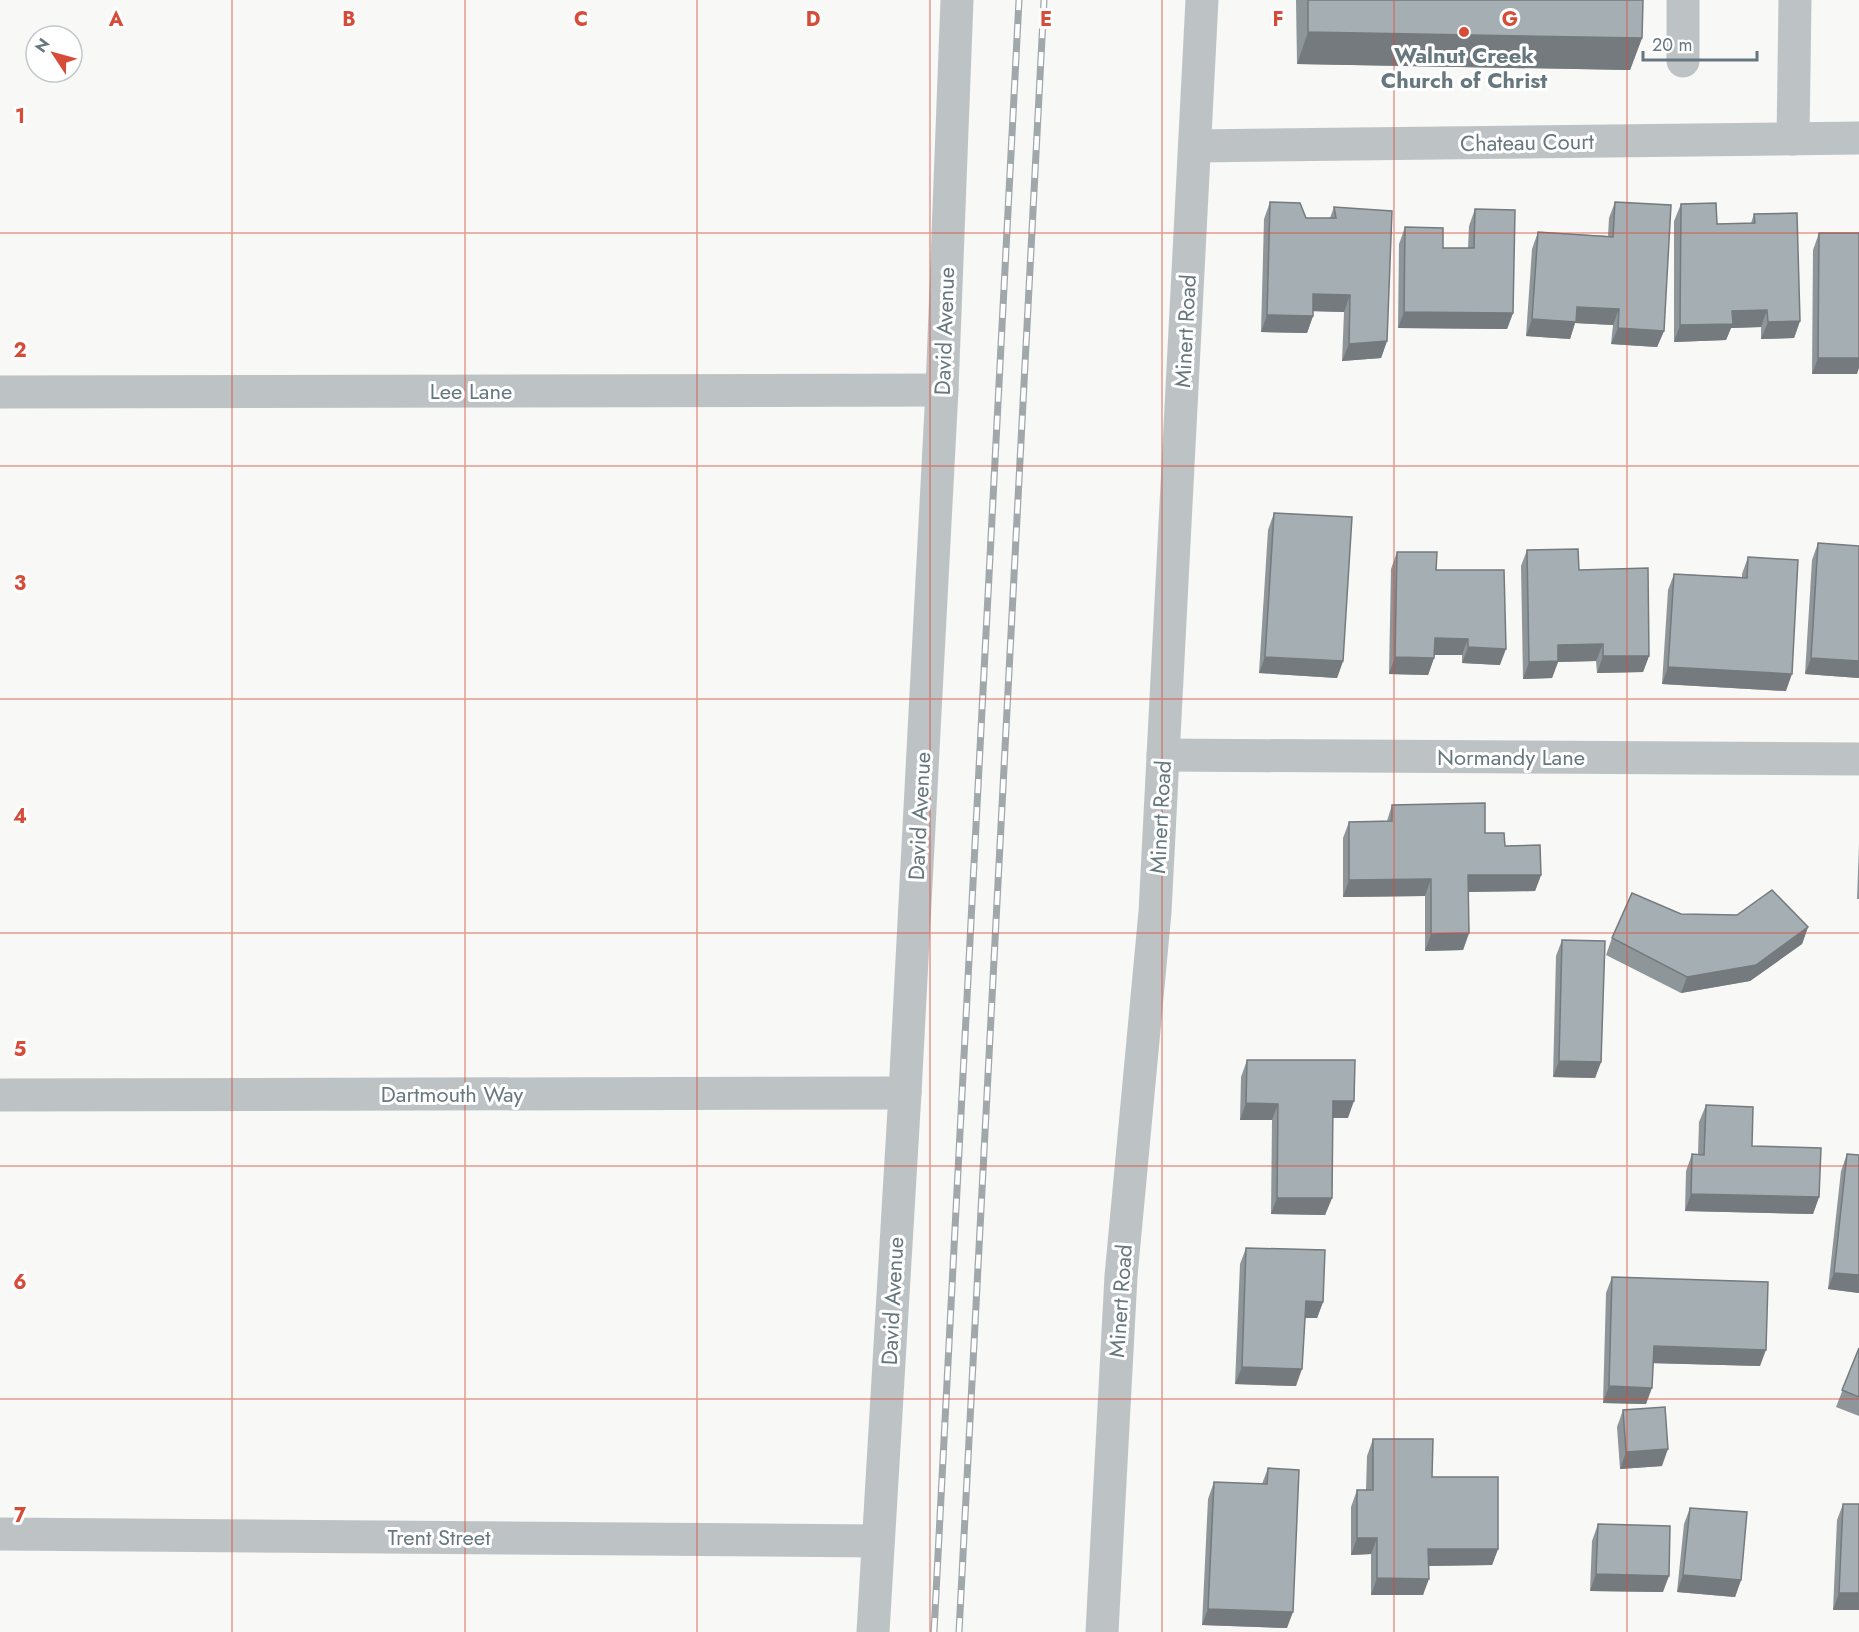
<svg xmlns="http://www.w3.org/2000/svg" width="1859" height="1632" font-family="Jost,sans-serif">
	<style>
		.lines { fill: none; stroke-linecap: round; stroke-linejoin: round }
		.minor { stroke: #bdc3c5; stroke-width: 33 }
		.rail-casing { stroke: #a0a8ac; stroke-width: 7 }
		.rail { stroke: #fff; stroke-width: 4.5; stroke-dasharray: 14; stroke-linecap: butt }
		.wall { fill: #8e969a }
		.shaded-wall { fill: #747a7d }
		.building { fill: #a5afb3; stroke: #747a7d; stroke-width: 1.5 }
		.grid { fill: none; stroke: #d64c39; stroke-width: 1.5; stroke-opacity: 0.55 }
		.poi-dot { fill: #d64c39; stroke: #fff; stroke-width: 2 }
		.labels { text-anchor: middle; stroke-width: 6; stroke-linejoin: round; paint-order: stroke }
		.poi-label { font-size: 22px; font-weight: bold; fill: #66777f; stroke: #fff }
		.street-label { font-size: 22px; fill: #66777f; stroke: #fff }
		.grid-label { font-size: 20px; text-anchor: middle; font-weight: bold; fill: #d64c39; stroke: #fff; stroke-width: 6; stroke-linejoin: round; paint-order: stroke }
	</style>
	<rect width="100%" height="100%" fill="#f8f8f6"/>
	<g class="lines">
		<g class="minor">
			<path d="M1683 0V61"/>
			<path d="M1793 139 1795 0"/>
			<path d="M1195 146 1859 138"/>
			<path d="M0 392 942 390"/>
			<path d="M1163 755 1859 759"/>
			<path d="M0 1095 905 1093"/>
			<path d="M0 1534 878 1541"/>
			<path d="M873 1632 905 1093 942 390 957 0"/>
			<path d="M1102 1632 1121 1276 1155 912 1202 0"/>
		</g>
		<g class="rail-casing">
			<g id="rail">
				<path d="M934 1632 1019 0"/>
				<path d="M959 1632 1044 0"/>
			</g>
		</g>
		<use href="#rail" class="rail"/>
	</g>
	<g class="wall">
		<path d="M1296 0H1643L1642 38 1630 70 1297 64Z"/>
		<path d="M1270 202 1306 218H1330L1334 207 1387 341 1381 358 1342 361 1344 312 1313 311V316L1307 333 1261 332 1264 219Z"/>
		<path d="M1615 202 1664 331 1657 347 1611 344 1613 325 1575 323 1570 339 1526 336 1532 249 1538 232 1608 236 1609 218Z"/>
		<path d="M1681 204 1717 224 1751 223 1754 214 1800 321 1794 338 1761 339V327L1731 328 1726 340 1674 342V221Z"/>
		<path d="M1475 209 1513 313 1507 329 1398 328 1399 244 1405 227 1443 248H1468L1469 226Z"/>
		<path d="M1819 233 1857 374H1812L1813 250Z"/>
		<path d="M1274 513 1343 661 1337 678 1259 673 1268 530Z"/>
		<path d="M1818 543 1859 546V678L1805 674 1812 560Z"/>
		<path d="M1527 550 1579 570 1649 656 1643 672 1597 673 1596 661 1558 662 1552 678 1523 679 1521 566Z"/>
		<path d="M1397 552 1436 570 1500 665 1462 663V655H1434V658L1428 675 1389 674 1391 569Z"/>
		<path d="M1748 557 1786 691 1662 684 1668 590 1674 574 1742 577V574Z"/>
		<path d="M1392 805 1485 833 1505 846 1541 875 1535 891 1468 892 1469 933 1463 950 1425 951V896L1343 897V838L1349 822 1387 821Z"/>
		<path d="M1859 844V899H1857Z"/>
		<path d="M1681 914 1808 927 1802 944 1750 981 1681 993 1606 955 1612 938Z"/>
		<path d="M1562 940 1601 1062 1595 1078 1553 1077 1556 956Z"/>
		<path d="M1247 1060 1348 1118H1333L1332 1198 1325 1215 1271 1214 1272 1120H1240L1241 1077Z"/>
		<path d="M1706 1105 1752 1146 1819 1197 1813 1214 1685 1211 1686 1171 1692 1154H1698L1699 1122Z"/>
		<path d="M1847 1154 1859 1155V1293L1828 1289 1841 1171Z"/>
		<path d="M1246 1248 1323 1302 1317 1318H1305L1296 1386 1235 1384 1240 1264Z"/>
		<path d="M1612 1277 1760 1366 1653 1363 1646 1404 1603 1403 1606 1293Z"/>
		<path d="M1859 1348V1416L1836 1407Z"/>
		<path d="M1623 1410 1662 1466 1620 1469 1617 1427Z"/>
		<path d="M1373 1439 1432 1477 1498 1549 1492 1565 1429 1566 1423 1595H1371V1554L1351 1555V1507L1357 1490H1366L1367 1456Z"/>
		<path d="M1268 1468 1287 1628 1202 1625 1208 1499 1214 1482 1262 1484Z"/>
		<path d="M1843 1504H1859V1610H1833L1837 1520Z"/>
		<path d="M1690 1508 1741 1580 1735 1597 1677 1592 1684 1524Z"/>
		<path d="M1598 1524 1663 1592 1590 1591 1592 1541Z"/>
	</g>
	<g class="shaded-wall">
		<path d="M1308 32 1642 38 1630 70 1297 64Z"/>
		<path d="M1313 294 1350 295 1344 312 1307 311Z"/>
		<path d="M1577 307 1619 309 1613 325 1575 323 1570 339 1526 336 1532 319Z"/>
		<path d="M1767 310 1761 327 1731 328 1726 340 1674 342 1680 325 1732 311Z"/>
		<path d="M1404 312 1513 313 1507 329 1398 328Z"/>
		<path d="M1267 315 1313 316 1307 333 1261 332Z"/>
		<path d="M1800 321 1794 338 1761 339 1768 322Z"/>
		<path d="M1618 328 1664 331 1657 347 1611 344Z"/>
		<path d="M1387 341 1381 358 1342 361 1349 344Z"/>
		<path d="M1818 358H1859V368L1857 374H1812Z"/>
		<path d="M1435 638 1468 639 1462 655H1429Z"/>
		<path d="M1603 644 1596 661 1558 662 1552 678 1523 679 1529 662 1558 645Z"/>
		<path d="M1468 647 1506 649 1500 665 1462 663Z"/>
		<path d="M1603 656H1649L1643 672 1597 673Z"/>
		<path d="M1265 657 1343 661 1337 678 1259 673Z"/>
		<path d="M1395 657 1434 658 1428 675 1389 674Z"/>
		<path d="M1811 658 1859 661V678L1805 674Z"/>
		<path d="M1668 667 1792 674 1786 691 1662 684Z"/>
		<path d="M1468 875H1541L1535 891 1462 892Z"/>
		<path d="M1431 879 1425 896 1343 897 1349 880Z"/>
		<path d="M1808 927 1802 944 1750 981 1681 993 1687 977Z"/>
		<path d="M1469 933 1463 950 1425 951 1431 934Z"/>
		<path d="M1559 1061 1601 1062 1595 1078 1553 1077Z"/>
		<path d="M1333 1101H1354L1348 1118H1327Z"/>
		<path d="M1246 1103 1278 1104 1272 1120H1240Z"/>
		<path d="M1691 1194 1819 1197 1813 1214 1685 1211Z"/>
		<path d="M1277 1198H1332L1325 1215 1271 1214Z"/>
		<path d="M1834 1273 1859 1275V1293L1828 1289Z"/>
		<path d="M1306 1301 1323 1302 1317 1318H1300Z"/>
		<path d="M1654 1346 1766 1350 1760 1366 1647 1363Z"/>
		<path d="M1242 1367 1302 1369 1296 1386 1235 1384Z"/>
		<path d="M1609 1386 1652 1388 1646 1404 1603 1403Z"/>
		<path d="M1668 1449 1662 1466 1620 1469 1626 1452Z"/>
		<path d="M1357 1538H1377L1371 1554 1351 1555Z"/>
		<path d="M1428 1549H1498L1492 1565 1422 1566Z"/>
		<path d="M1596 1574 1669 1576 1663 1592 1590 1591Z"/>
		<path d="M1683 1575 1741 1580 1735 1597 1677 1592Z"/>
		<path d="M1377 1578 1429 1579 1423 1595H1371Z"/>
		<path d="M1839 1593H1859V1610H1833Z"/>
		<path d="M1208 1609 1293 1612 1287 1628 1202 1625Z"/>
	</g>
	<g class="building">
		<path d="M1308 0H1643L1642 38 1308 32Z"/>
		<path d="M1270 202 1300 203 1306 218H1336L1334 207 1392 211 1387 341 1349 344 1350 295 1313 294V316L1267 315Z"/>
		<path d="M1615 202 1671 205 1664 331 1618 328 1619 309 1577 307 1576 322 1532 319 1538 232 1613 237Z"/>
		<path d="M1716 203 1717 224 1755 223 1754 214 1797 213 1800 321 1768 322 1767 310 1732 311 1733 324 1680 325 1681 204Z"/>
		<path d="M1475 209 1515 210 1513 313 1404 312 1405 227 1443 228V248H1474Z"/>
		<path d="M1819 233H1859V358H1818Z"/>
		<path d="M1274 513 1352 517 1343 661 1265 657Z"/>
		<path d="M1818 543 1859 546V661L1811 658Z"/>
		<path d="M1578 549 1579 570 1648 568 1649 656H1603V644L1558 645V661L1529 662 1527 550Z"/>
		<path d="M1397 552H1437L1436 570H1504L1506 649 1468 647V639L1435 638 1434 658 1395 657Z"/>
		<path d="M1748 557 1798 560 1792 674 1668 667 1674 574 1747 578Z"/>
		<path d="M1485 803V833H1504L1505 846 1540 845 1541 875H1468L1469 933 1431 934V879L1349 880V822L1392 821V805Z"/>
		<path d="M1772 890 1808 927 1756 965 1687 977 1612 938 1632 893 1681 914 1737 915Z"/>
		<path d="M1562 940 1605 941 1601 1062 1559 1061Z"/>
		<path d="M1247 1060H1355L1354 1101H1333L1332 1198H1277L1278 1104 1246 1103Z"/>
		<path d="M1706 1105 1753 1107 1752 1146 1821 1148 1819 1197 1691 1194 1692 1154 1704 1155Z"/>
		<path d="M1847 1154 1859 1155V1275L1834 1273Z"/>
		<path d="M1246 1248 1325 1250 1323 1302 1306 1301 1302 1369 1242 1367Z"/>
		<path d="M1612 1277 1768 1282 1766 1350 1654 1346 1652 1388 1609 1386Z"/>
		<path d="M1859 1348V1397L1842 1390Z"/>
		<path d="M1665 1407 1668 1449 1626 1452 1623 1410Z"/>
		<path d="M1373 1439H1433L1432 1477H1498V1549H1428L1429 1579 1377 1578V1538H1357V1490H1373Z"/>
		<path d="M1268 1468 1299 1470 1293 1612 1208 1609 1214 1482 1267 1484Z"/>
		<path d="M1843 1504H1859V1593H1839Z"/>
		<path d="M1690 1508 1747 1512 1741 1580 1683 1575Z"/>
		<path d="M1598 1524 1670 1526 1669 1576 1596 1574Z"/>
	</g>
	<path class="grid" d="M232 0V1632M465 0V1632M697 0V1632M930 0V1632M1162 0V1632M1394 0V1632M1627 0V1632M0 233H1859M0 466H1859M0 699H1859M0 933H1859M0 1166H1859M0 1399H1859"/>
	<circle class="poi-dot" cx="1464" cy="32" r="6"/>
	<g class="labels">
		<g class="poi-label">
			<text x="1464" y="63">Walnut Creek<tspan x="1464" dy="25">Church of Christ</tspan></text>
		</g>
		<g class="street-label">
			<text transform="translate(1527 142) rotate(-1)" y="8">Chateau Court</text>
			<text transform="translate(944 331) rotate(-88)" y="8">David Avenue</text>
			<text transform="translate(1185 331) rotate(-87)" y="8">Minert Road</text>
			<text x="471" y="399">Lee Lane</text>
			<text x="1511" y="765">Normandy Lane</text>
			<text transform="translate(919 816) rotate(-87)" y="8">David Avenue</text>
			<text transform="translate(1160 817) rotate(-87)" y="8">Minert Road</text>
			<text x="452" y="1102">Dartmouth Way</text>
			<text transform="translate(892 1301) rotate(-87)" y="8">David Avenue</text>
			<text transform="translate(1120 1301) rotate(-86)" y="8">Minert Road</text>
			<text x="439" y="1545">Trent Street</text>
		</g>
	</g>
	<g class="grid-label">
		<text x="116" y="26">A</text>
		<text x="349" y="26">B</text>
		<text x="581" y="26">C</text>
		<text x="813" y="26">D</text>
		<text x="1046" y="26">E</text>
		<text x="1278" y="26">F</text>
		<text x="1510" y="26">G</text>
		<text x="20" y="123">1</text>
		<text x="20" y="357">2</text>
		<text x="20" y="590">3</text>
		<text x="20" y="823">4</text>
		<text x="20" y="1056">5</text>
		<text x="20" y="1289">6</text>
		<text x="20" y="1522">7</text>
	</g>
	<g transform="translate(54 54) rotate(306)"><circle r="28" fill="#ffffff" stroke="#c2c9cc" stroke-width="1.5"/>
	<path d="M0-4.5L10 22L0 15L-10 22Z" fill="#d64c39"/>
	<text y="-9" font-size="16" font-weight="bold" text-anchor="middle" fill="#66777f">N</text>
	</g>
	<path d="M1643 51v9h114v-9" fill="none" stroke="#66777f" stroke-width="3"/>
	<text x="1652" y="51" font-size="18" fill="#66777f" stroke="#ffffff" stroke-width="4.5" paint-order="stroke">20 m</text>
</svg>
